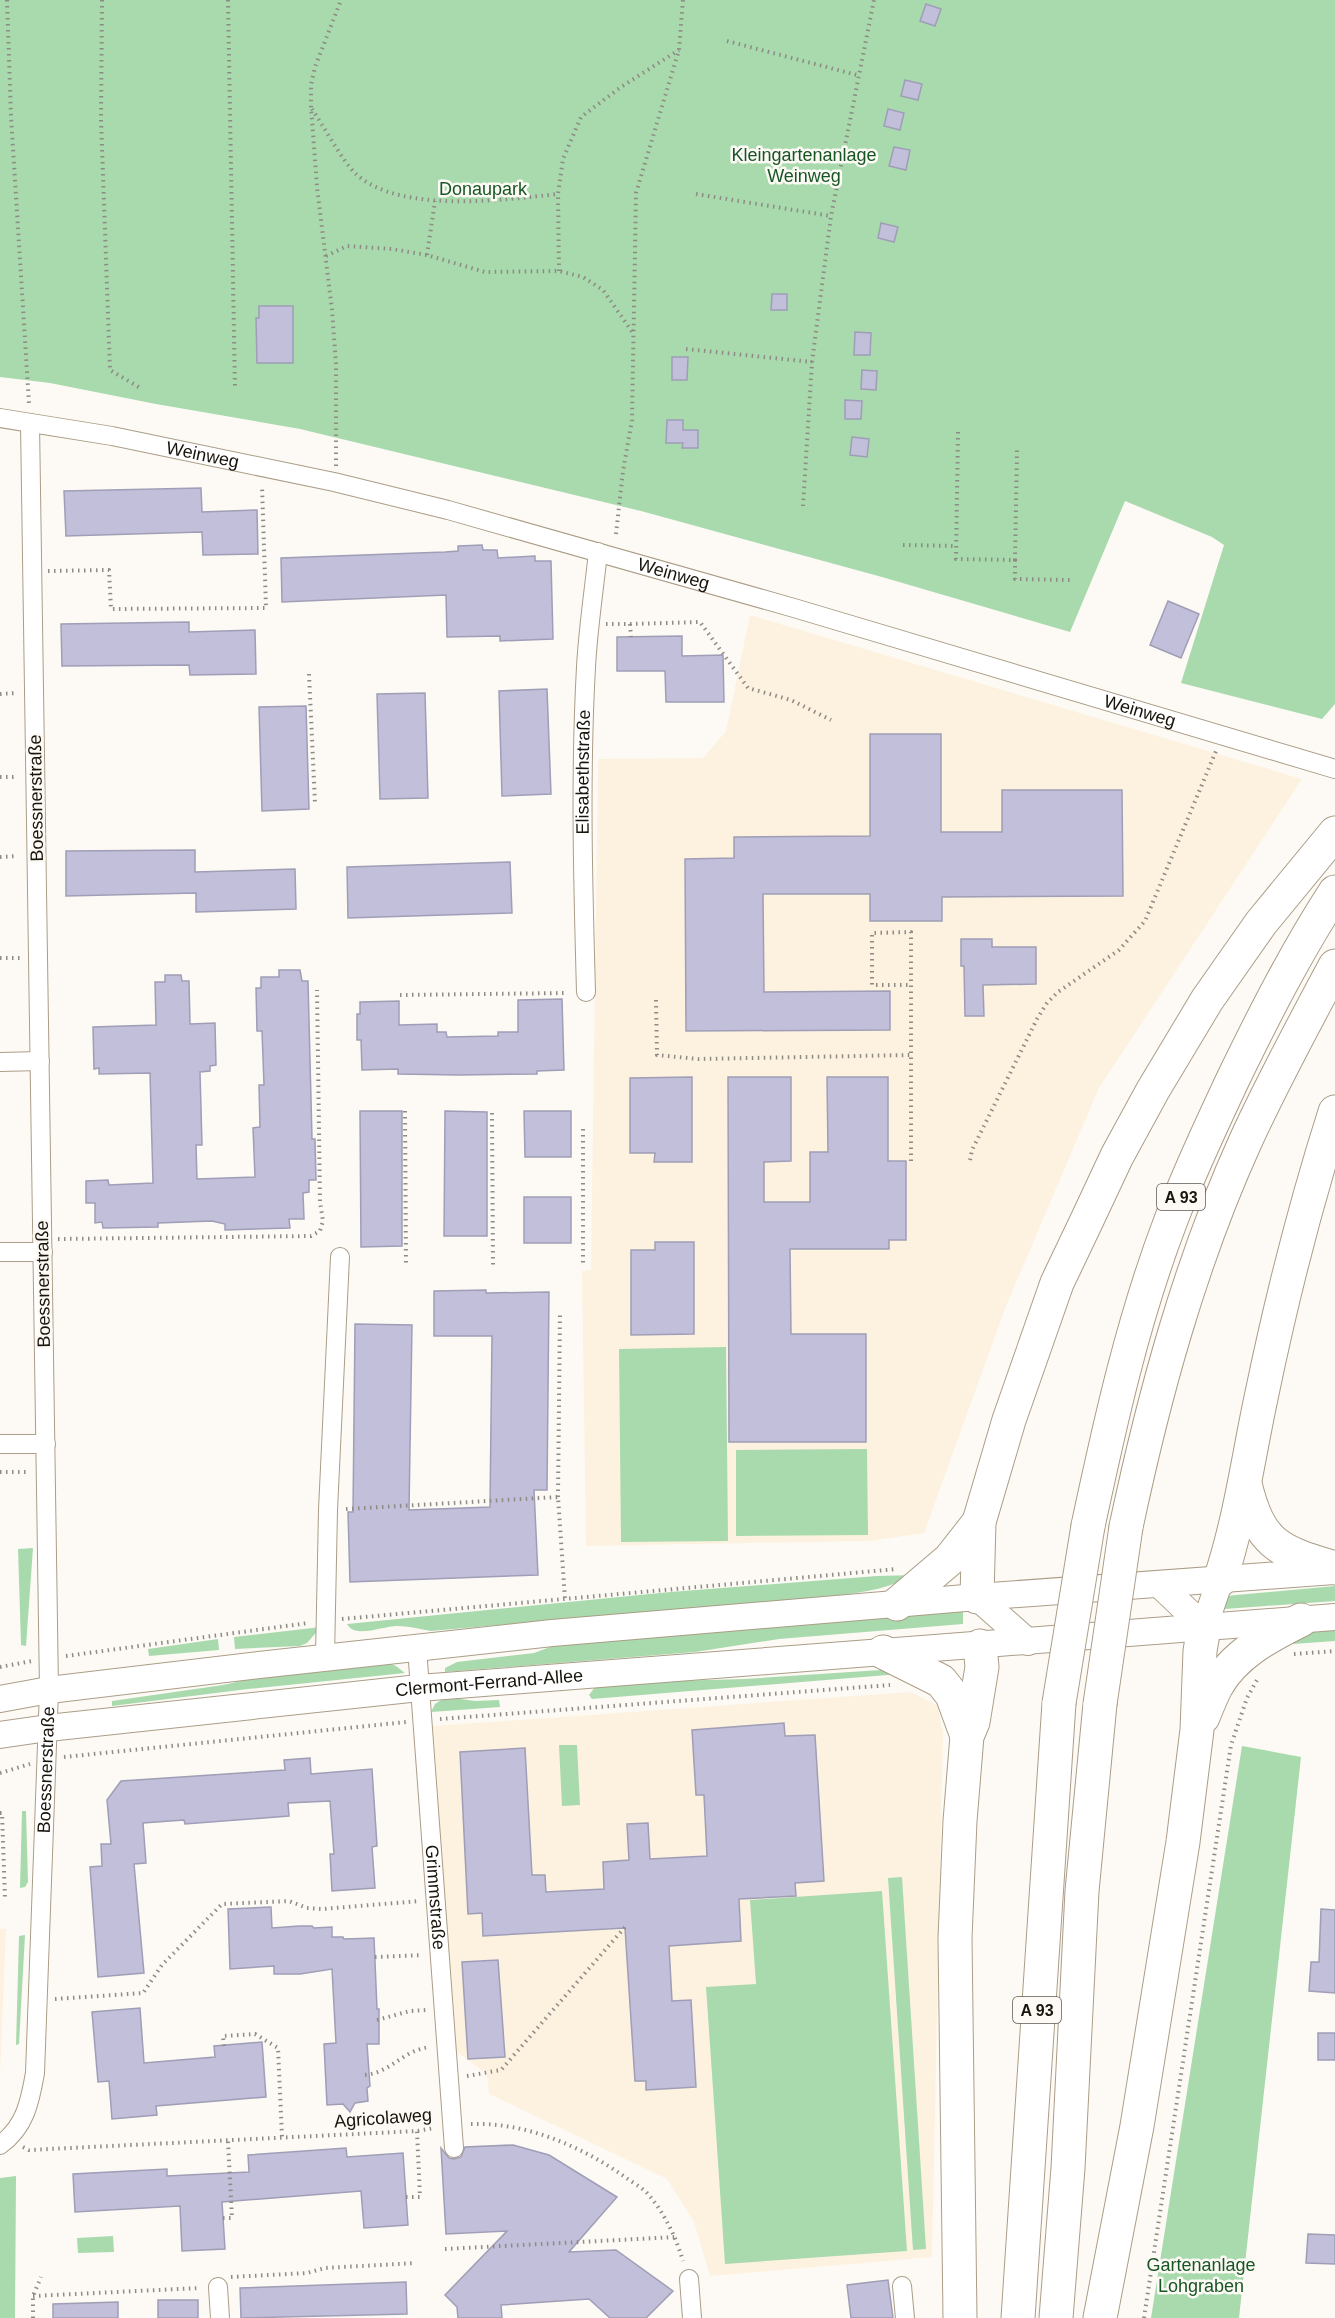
<svg xmlns="http://www.w3.org/2000/svg" width="1335" height="2318" font-family="Helvetica,sans-serif">
	<style>
		.built { fill: #fdf2e0 }
		.green { fill: #a8daad }
		.building { fill: #c1bfd9; stroke: #9f9eb6; stroke-width: 1.5 }
		.lines { fill: none; stroke-linecap: round; stroke-linejoin: round }
		.street-casing { stroke: #ab9d87; stroke-width: 20 }
		.secondary-casing { stroke: #ab9d87; stroke-width: 28 }
		.highway-casing { stroke: #ab9d87; stroke-width: 35 }
		.path { stroke: #8e8a84; stroke-width: 4; stroke-dasharray: 1.5 4.5; stroke-linecap: butt }
		.street { stroke: #fff; stroke-width: 18 }
		.secondary { stroke: #fff; stroke-width: 26 }
		.highway { stroke: #fff; stroke-width: 33 }
		.highway-bridge-casing { stroke: #ab9d87; stroke-width: 35; stroke-linecap: butt }
		.highway-bridge { stroke: #fff; stroke-width: 33 }
		.labels { text-anchor: middle; stroke-width: 5; stroke-linejoin: round; paint-order: stroke }
		.shield { fill: #fdfaf5; stroke: #5d5952; stroke-width: 1.5 }
		.shield-label { font-size: 16px; font-weight: bold; fill: #19140c }
		.park-label { font-size: 18px; fill: #165625; stroke: #fdfaf5 }
		.street-label { font-size: 18px; fill: #19140c; stroke: #fdfaf5 }
	</style>
	<rect width="100%" height="100%" fill="#fdfaf5"/>
	<g class="built">
		<path d="M750 615 1302 779 1099 1088 1006 1306 924 1533 870 1541 586 1546 582 1271 591 1270 598 759 703 758 726 731Z"/>
		<path d="M911 1692 938 1706 943 1733 932 2257 710 2276 694 2222 667 2179 489 2094 487 2074 453 2049 433 1726Z"/>
		<path d="M0 1929H6L0 2076Z"/>
	</g>
	<g class="green">
		<path d="M0 0H1335V704L1322 719 1181 683 1224 545 1212 537 1125 501 1070 632 882 577 641 511 300 429 156 404 50 383 0 377Z"/>
		<path d="M726 1347 728 1541 621 1542 619 1349Z"/>
		<path d="M867 1449 868 1535 736 1536V1450Z"/>
		<path d="M33 1548 26 1646 21 1645 18 1549Z"/>
		<path d="M916 1575C891 1587 868 1592 841 1595L431 1631C420 1629 408 1626 397 1626 383 1626 355 1639 347 1624L670 1592 877 1576Z"/>
		<path d="M1335 1586V1601L1225 1609 1220 1606 1225 1596Z"/>
		<path d="M963 1608V1624L779 1639 695 1652 445 1672V1668L457 1662 534 1653 566 1641Z"/>
		<path d="M1335 1625V1641L1293 1644H1271L1288 1636Z"/>
		<path d="M321 1627 307 1643 300 1646 235 1649 234 1637Z"/>
		<path d="M218 1639 219 1650 149 1656 148 1649Z"/>
		<path d="M386 1662 396 1666 405 1673 248 1689 112 1706V1701L223 1685 297 1669Z"/>
		<path d="M896 1669 912 1673 592 1699 589 1695 598 1683 745 1679Z"/>
		<path d="M446 1697 475 1701 499 1700 500 1707 431 1712 435 1704Z"/>
		<path d="M559 1745H577L580 1805 562 1806Z"/>
		<path d="M1242 1746 1301 1757 1239 2318H1151Z"/>
		<path d="M22 1811H26L28 1882 25 1887 20 1888Z"/>
		<path d="M902 1877 926 2249 913 2250 888 1878Z"/>
		<path d="M882 1891 907 2251 725 2264 706 1987 756 1984 750 1900Z"/>
		<path d="M25 1935 19 2044 16 2045 19 1936Z"/>
		<path d="M16 2176 15 2318H0V2178Z"/>
		<path d="M113 2236 114 2252 78 2253 77 2238Z"/>
	</g>
	<g class="building">
		<path d="M926 4 941 9 935 26 920 21Z"/>
		<path d="M905 80 922 84 918 100 901 96Z"/>
		<path d="M888 109 904 113 900 130 884 126Z"/>
		<path d="M894 147 910 150 906 170 889 166Z"/>
		<path d="M881 223 898 227 894 242 878 238Z"/>
		<path d="M772 294H787V310H771Z"/>
		<path d="M259 306H293V363H257L256 318H259Z"/>
		<path d="M855 332 871 333 870 355H854Z"/>
		<path d="M672 357H688L687 380H672Z"/>
		<path d="M862 370 877 371 876 390 861 389Z"/>
		<path d="M845 400 862 401 861 419H845Z"/>
		<path d="M667 420H683V430H698V448H682L683 443H666Z"/>
		<path d="M852 437 869 439 867 457 850 455Z"/>
		<path d="M201 488 202 512 257 510 258 554 203 555 202 532 66 536 64 491Z"/>
		<path d="M482 545 483 550H497L498 558 535 556V561H551L553 639 500 641V636L447 637 446 595 282 602 281 558 445 552 458 551V546Z"/>
		<path d="M1168 601 1199 614 1181 658 1150 645Z"/>
		<path d="M189 622V632L255 630 256 674 190 675 189 665 62 666 61 624Z"/>
		<path d="M682 636V656L723 655 724 702H666L665 671H617V637Z"/>
		<path d="M547 689 551 794 502 796 499 691Z"/>
		<path d="M425 693 428 798 380 799 377 694Z"/>
		<path d="M306 706 309 809 262 811 259 707Z"/>
		<path d="M870 734H941V832H1002V790H1122L1123 896 942 897V921H870V894H763L764 992 890 991V1030L686 1031 685 859 734 858V837L870 836Z"/>
		<path d="M195 850V872L295 869 296 909 196 912V893L66 896V851Z"/>
		<path d="M510 862 512 913 348 918 347 867Z"/>
		<path d="M961 939H992V947H1036V984L983 985 984 1016H965L964 966H961Z"/>
		<path d="M279 970H300L302 981H308L312 1139H315L316 1180H309V1192L303 1193 304 1219H289L290 1228 225 1230V1224L212 1221 158 1223V1227L103 1228 102 1222 95 1223V1203H86V1181L108 1180 109 1185 153 1183 150 1073 99 1074V1068L94 1069 93 1027 156 1025 155 982H165V975H181L182 981H189L190 1024 215 1023 216 1065 210 1066V1071L200 1072 202 1145H196L197 1179 255 1177 253 1128 260 1127 259 1085H264L262 1031H257L256 988H261V977H279Z"/>
		<path d="M562 999 564 1070 537 1071V1074L459 1075 398 1074V1069L362 1070 361 1040H357V1014H360V1002L399 1001V1025L437 1024V1032H446L447 1037 498 1036V1032H518V1000Z"/>
		<path d="M692 1077V1162H654L655 1153H630V1078Z"/>
		<path d="M728 1077H791V1161L764 1162V1202H810V1152H828L827 1077H888V1161H906V1240H889V1249H790L791 1334H866V1442H729Z"/>
		<path d="M360 1111H402V1246L361 1247Z"/>
		<path d="M445 1111 487 1112V1236H444Z"/>
		<path d="M524 1111H571V1157H525Z"/>
		<rect x="524" y="1197" width="47" height="46"/>
		<path d="M655 1242H694V1334L631 1335V1250H655Z"/>
		<path d="M486 1290V1293L549 1292 547 1490H534L538 1575 350 1582 348 1512H353L355 1324 412 1325 409 1510 490 1507 492 1336H434V1291Z"/>
		<path d="M784 1723 785 1736 815 1735 824 1881 795 1883 796 1896 739 1899 741 1941 669 1946 672 2001 691 2000 696 2087 646 2090V2081H635L625 1928 483 1936 482 1913 468 1914 460 1752 525 1748 532 1875H545L546 1892 604 1889 603 1862 629 1860 627 1824 648 1823 650 1859 707 1856 704 1795H696L692 1730Z"/>
		<path d="M310 1758 311 1774 372 1769 377 1846 372 1847 375 1888 332 1891 330 1854H334L330 1801 288 1803 289 1816 185 1824 184 1820 143 1823 146 1863 134 1864 144 1973 98 1977 90 1867 102 1866 101 1844H111L107 1800 121 1781 285 1770 284 1760Z"/>
		<path d="M271 1907 272 1928 299 1926H312L314 1928 332 1927V1937H343L344 1939 374 1938 377 2009H379V2044H367L370 2086 367 2088 368 2101 355 2103 350 2112 343 2104 327 2105 324 2044 336 2043 332 1969 300 1974H274V1966L230 1969 228 1909Z"/>
		<path d="M1321 1909 1335 1910V1993L1309 1991 1311 1962H1319Z"/>
		<path d="M498 1960 505 2057 468 2059 462 1962Z"/>
		<path d="M140 2008 144 2063 215 2057 214 2046 262 2042 266 2097 156 2106 157 2115 112 2119 109 2081 98 2082 92 2012Z"/>
		<rect x="1318" y="2033" width="17" height="27"/>
		<path d="M513 2145 549 2155 617 2197 569 2252 616 2250 673 2291 646 2318H610L589 2299 501 2305 502 2318H458L457 2307 445 2295 507 2231 446 2234 441 2148 449 2158 454 2159 461 2157 465 2147Z"/>
		<path d="M346 2148 347 2157 403 2153 408 2225 364 2228 361 2191 222 2202 225 2249 182 2251 180 2206 75 2212 73 2174 167 2169V2176L249 2172 248 2155Z"/>
		<path d="M1308 2234 1335 2235V2264L1306 2263Z"/>
		<path d="M888 2280 893 2318H851L847 2285Z"/>
		<path d="M406 2282 407 2314 241 2318 240 2288Z"/>
		<rect x="158" y="2300" width="40" height="18"/>
		<path d="M118 2302V2318H53V2304Z"/>
	</g>
	<g class="lines">
		<g class="street-casing">
			<g id="street">
				<path id="s1" d="M0 418 112 436 334 482 448 510 794 608 1335 769"/>
				<path id="s2" d="M586 992C583 884 580 775 586 667 588 629 594 590 598 552"/>
				<path d="M0 1062 40 1061"/>
				<path d="M0 1252H43"/>
				<path d="M0 1444H46"/>
				<path id="s3" d="M417 1648 454 2148"/>
				<path d="M325 1657 328 1510 340 1257"/>
				<path id="s4" d="M0 2145C25 2127 30 2102 35 2073L49 1690 30 423"/>
				<path d="M689 2279 692 2318"/>
				<path d="M902 2286 905 2318"/>
				<path d="M218 2287 220 2318"/>
			</g>
		</g>
		<g class="secondary-casing">
			<g id="secondary">
				<path d="M1159 1584 1204 1627"/>
				<path d="M977 1597 1028 1642"/>
				<path d="M1204 1627 1220 1580"/>
				<path d="M0 1699 49 1690 259 1665 552 1633 977 1597 1334 1571"/>
				<path id="s5" d="M0 1735 48 1728 419 1688 1335 1617"/>
			</g>
		</g>
		<g class="highway-casing">
			<g id="highway">
				<path d="M1245 1484C1260 1545 1278 1551 1335 1568"/>
				<path d="M1088 1526C1110 1423 1133 1319 1171 1220 1189 1172 1211 1126 1233 1079 1264 1015 1296 952 1335 892"/>
				<path d="M1126 1527C1154 1395 1190 1263 1246 1140 1273 1081 1304 1024 1335 966"/>
				<path d="M1220 1580C1240 1520 1248 1459 1261 1398 1281 1301 1305 1206 1335 1112"/>
				<path d="M977 1597 979 1522 1009 1420 1057 1283 1087 1220 1117 1156 1153 1090 1207 1000 1261 923 1335 833"/>
				<path d="M897 1604 950 1559 979 1522"/>
				<path d="M883 1652 941 1681 952 1695 967 1736"/>
				<path d="M1203 1717C1207 1707 1211 1697 1216 1687 1234 1654 1269 1636 1301 1620"/>
				<path d="M960 2318 955 1938 960 1821 967 1736 973 1722 982 1667 980 1646"/>
				<path d="M1018 2318 1059 1703"/>
				<path d="M1056 2318 1068 2168 1082 1891 1100 1704"/>
				<path d="M1100 2318 1137 2126 1183 1842 1197 1730 1200 1651 1204 1627"/>
			</g>
		</g>
		<g class="path">
			<path d="M7 0 11 116 29 404"/>
			<path d="M102 0 101 119 110 370 142 389"/>
			<path d="M228 0 235 390"/>
			<path d="M727 41 857 75"/>
			<path d="M312 109C323 125 343 162 356 174 400 214 504 200 558 194"/>
			<path d="M696 194 831 216"/>
			<path d="M427 255 435 201"/>
			<path d="M326 256 347 246 392 249 427 255 485 272 559 271 583 277 603 290 633 333"/>
			<path d="M559 271 558 194 563 159 581 117 621 87 679 50"/>
			<path d="M686 349 812 362"/>
			<path d="M958 432 956 559 1015 560 1017 448"/>
			<path d="M336 466V364L332 310 317 187 311 106V85L315 67 341 0"/>
			<path d="M803 506 812 362 831 216 874 0"/>
			<path d="M616 534 623 471 632 420 636 193 679 50 683 0"/>
			<path d="M903 545 956 546"/>
			<path d="M1015 560V579L1070 580"/>
			<path d="M48 571 109 570 111 609 266 608 262 486"/>
			<path d="M606 624H630L631 637"/>
			<path d="M630 624 700 622 748 688 791 700 831 720"/>
			<path d="M309 674 315 803"/>
			<path d="M0 694 16 693"/>
			<path d="M0 777H17"/>
			<path d="M0 857 18 856"/>
			<path d="M0 958H20"/>
			<path d="M400 995 567 993"/>
			<path d="M656 1000 657 1055 698 1059 911 1055"/>
			<path d="M405 1111 406 1267"/>
			<path d="M492 1113 493 1266"/>
			<path d="M583 1129V1265"/>
			<path d="M970 1160 972 1150 1037 1019 1047 1003 1058 992 1119 950 1145 921 1216 751"/>
			<path d="M911 1161V932L872 933V985H911"/>
			<path d="M58 1239 311 1236 320 1231 323 1221 320 1202 317 990"/>
			<path d="M0 1472H28"/>
			<path d="M558 1497 560 1311"/>
			<path d="M346 1509 558 1497 565 1599"/>
			<path d="M342 1619 897 1569"/>
			<path d="M1294 1654 1335 1651"/>
			<path d="M66 1656 308 1623"/>
			<path d="M0 1667 32 1661"/>
			<path d="M440 1719 890 1685"/>
			<path d="M64 1757 406 1722"/>
			<path d="M0 1773 30 1764"/>
			<path d="M0 1813H2L5 1899"/>
			<path d="M375 1957 422 1955"/>
			<path d="M55 1999 143 1993 162 1965 222 1904 289 1901 307 1908 322 1909 420 1901"/>
			<path d="M377 2020 410 2011 426 2010"/>
			<path d="M224 2046 223 2036 255 2034 278 2048 282 2137"/>
			<path d="M365 2075C392 2072 403 2050 430 2047"/>
			<path d="M467 2076 501 2070 625 1927"/>
			<path d="M471 2124C525 2122 581 2146 625 2177 632 2182 641 2187 647 2193 664 2212 676 2237 683 2261"/>
			<path d="M23 2147 29 2150 417 2131 434 2128"/>
			<path d="M406 2197H420L417 2131"/>
			<path d="M223 2218H232L228 2141"/>
			<path d="M445 2249 676 2237"/>
			<path d="M231 2277 307 2273 325 2268 416 2263"/>
			<path d="M33 2296 200 2288"/>
			<path d="M33 2318V2296L41 2277"/>
			<path d="M1144 2318 1231 1745 1247 1698 1257 1680"/>
		</g>
		<use href="#street" class="street"/>
		<use href="#secondary" class="secondary"/>
		<use href="#highway" class="highway"/>
		<g class="highway-bridge-casing">
			<g id="highway-bridge">
				<path d="M1059 1703 1088 1526"/>
				<path d="M1100 1704 1126 1527"/>
			</g>
		</g>
		<use href="#highway-bridge" class="highway-bridge"/>
	</g>
	<g class="labels">
		<g class="shield">
			<rect x="1157" y="1184" width="48" height="26" rx="4.5"/>
			<rect x="1013" y="1997" width="48" height="26" rx="4.5"/>
		</g>
		<g class="shield-label">
			<text x="1181" y="1203">A 93</text>
			<text x="1037" y="2016">A 93</text>
		</g>
		<g class="park-label">
			<text x="804" y="161">Kleingartenanlage<tspan x="804" dy="21">Weinweg</tspan></text>
			<text x="483" y="195">Donaupark</text>
			<text x="1201" y="2271">Gartenanlage<tspan x="1201" dy="21">Lohgraben</tspan></text>
		</g>
		<g class="street-label">
			<text dy="6" stroke="none"><textPath href="#s1" startOffset="206">Weinweg</textPath></text>
			<text dy="6" stroke="none"><textPath href="#s1" startOffset="692">Weinweg</textPath></text>
			<text dy="6" stroke="none"><textPath href="#s1" startOffset="1178">Weinweg</textPath></text>
			<text dy="6" stroke="none"><textPath href="#s2" startOffset="220">Elisabethstraße</textPath></text>
			<text transform="translate(36 798) rotate(-91)" y="6">Boessnerstraße</text>
			<text transform="translate(43 1284) rotate(-91)" y="6">Boessnerstraße</text>
			<text dy="6" stroke="none"><textPath href="#s5" startOffset="492">Clermont-Ferrand-Allee</textPath></text>
			<text dy="6" stroke="none"><textPath href="#s4" startOffset="386">Boessnerstraße</textPath></text>
			<text dy="6" stroke="none"><textPath href="#s3" startOffset="250">Grimmstraße</textPath></text>
			<text transform="translate(383 2118) rotate(-4)" y="6">Agricolaweg</text>
		</g>
	</g>
</svg>
